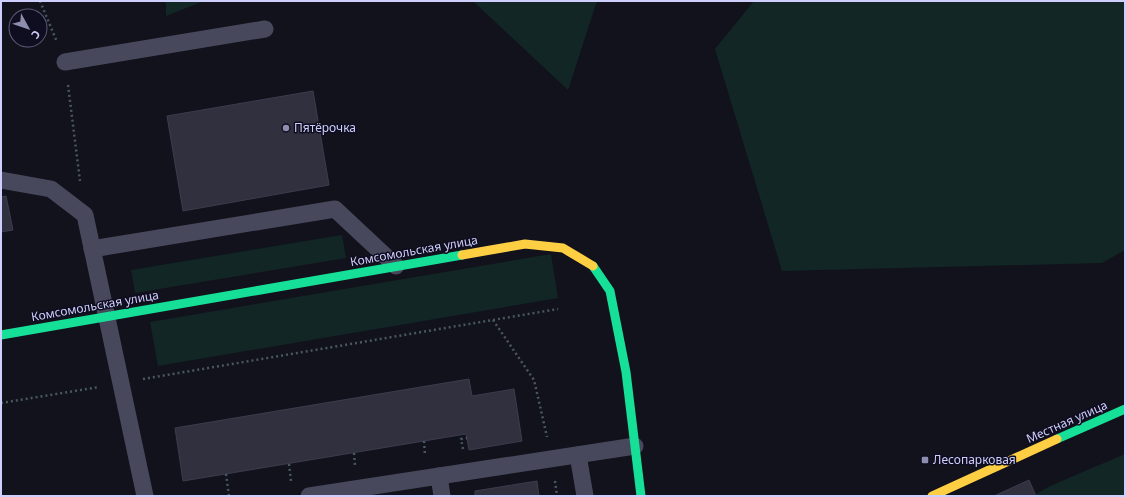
<svg xmlns="http://www.w3.org/2000/svg" width="1126" height="497" font-family="'Noto Sans',sans-serif">
	<style>
		.green { fill: #112625 }
		.building { fill: #30303e; stroke: #3d3c4f }
		.lines { fill: none; stroke-linecap: round; stroke-linejoin: round }
		.path { stroke: #485861; stroke-width: 2.5; stroke-dasharray: 2 3; stroke-linecap: butt }
		.lane { stroke: #47485c; stroke-width: 17 }
		.fast { stroke: #16e098; stroke-width: 9 }
		.slow { stroke: #ffcf43; stroke-width: 9 }
		.poi-dot { fill: #8d8dae; stroke: #0f0e20; stroke-width: 1.5 }
		.labels { text-anchor: middle; stroke-width: 3; stroke-linejoin: round; paint-order: stroke }
		.poi-label { font-size: 12px; fill: #cfcffd; stroke: #0f0e20; text-anchor: start }
		.street-label { font-size: 12px; fill: #cfcffd; stroke: #0f0e20 }
	</style>
	<rect width="100%" height="100%" fill="#12121c"/>
	<g class="green">
		<path d="M166 1H204L166 16Z"/>
		<path d="M473 1H597L568 90Z"/>
		<path d="M754 1H1125V250L1102 263 782 271 715 49Z"/>
		<path d="M342 235 346 258 135 293 131 270Z"/>
		<path d="M551 254 558 298 158 366 150 322Z"/>
		<path d="M1125 454V496H1033L1050 486Z"/>
	</g>
	<g class="building">
		<path d="M313 91 329 185 183 211 167 116Z"/>
		<path d="M6 196 13 230 1 232V197Z"/>
		<path d="M469 379 472 396 514 389 522 441 469 450 466 434 183 481 175 428Z"/>
		<path d="M1029 480 1036 496H994Z"/>
		<path d="M537 481 539 496H475V491Z"/>
	</g>
	<g class="lines">
		<g class="path">
			<path d="M40 1 57 42"/>
			<path d="M68 85 80 181"/>
			<path d="M493 320 534 380 547 437"/>
			<path d="M143 379 558 309"/>
			<path d="M1 403 99 387"/>
			<path d="M424 441 425 455"/>
			<path d="M463 449 461 439 467 438"/>
			<path d="M354 453 355 466"/>
			<path d="M289 464 291 481"/>
			<path d="M226 474 229 496"/>
			<path d="M555 481 557 496"/>
		</g>
		<g class="lane">
			<path d="M65 62 265 29"/>
			<path d="M1 180 51 189 85 215 145 496"/>
			<path d="M92 249 335 209 396 266"/>
			<path d="M578 455 585 496"/>
			<path d="M439 476 442 496"/>
			<path d="M309 496 635 446"/>
		</g>
		<g class="fast">
			<path d="M593 266 610 291 626 372 641 496"/>
			<path d="M1 335 462 255"/>
			<path d="M1057 439 1125 409"/>
		</g>
		<g class="slow">
			<path d="M462 255 525 244 563 248 593 266"/>
			<path d="M932 496 1057 439"/>
		</g>
	</g>
	<g class="poi-dot">
		<circle cx="286" cy="128" r="4"/>
		<rect x="921" y="456" width="8" height="8" rx="2"/>
	</g>
	<g class="labels">
		<g class="poi-label">
			<text x="294" y="132">Пятёрочка</text>
			<text x="933" y="464">Лесопарковая</text>
		</g>
		<g class="street-label">
			<text transform="translate(414 251) rotate(-10)" y="4">Комсомольская улица</text>
			<text transform="translate(95 306) rotate(-10)" y="4">Комсомольская улица</text>
			<text transform="translate(1067 422) rotate(-24)" y="4">Местная улица</text>
		</g>
	</g>
	<rect width="1126" height="497" fill="none" stroke="#cfcffd" stroke-width="4"/>
	<g transform="translate(28 28) rotate(130)"><circle r="19" fill="#0f0e20" stroke="#5c5b78"/>
	<path d="M0-3L7 15L0 10L-7 15Z" fill="#8d8dae"/>
	<text y="-6" font-size="11" font-weight="bold" text-anchor="middle" fill="#cfcffd">С</text>
	</g>
</svg>
